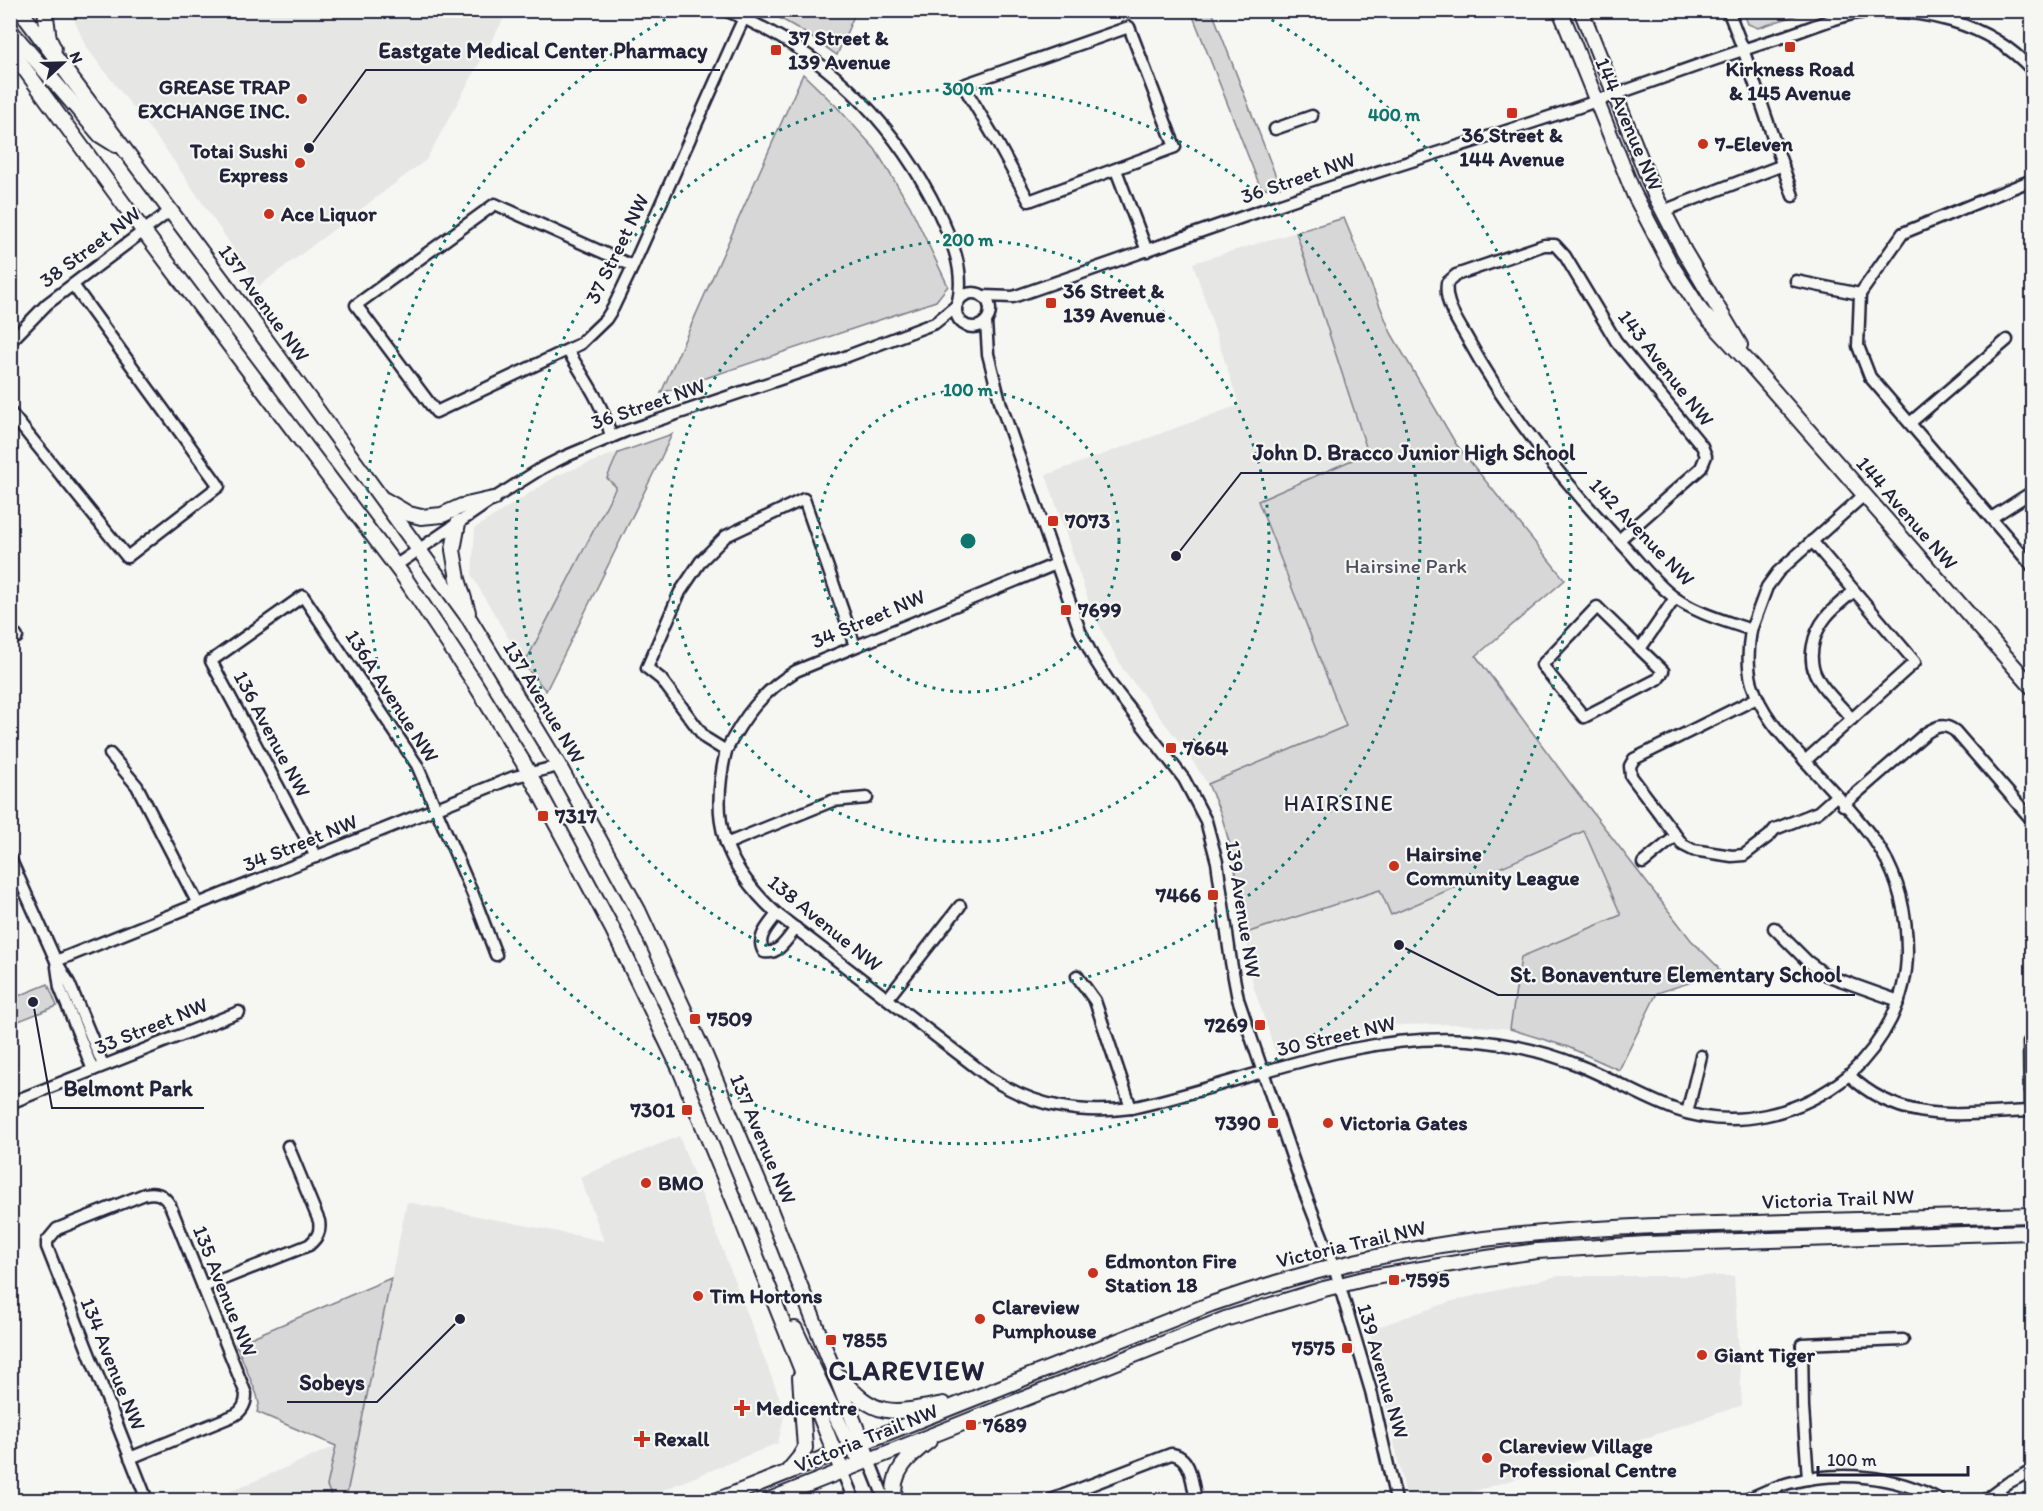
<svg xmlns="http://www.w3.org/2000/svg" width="2043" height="1511" font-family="Itim,sans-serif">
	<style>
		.built { fill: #e6e6e4 }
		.green { fill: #d7d7d7; stroke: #7c7c89; stroke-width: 1.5 }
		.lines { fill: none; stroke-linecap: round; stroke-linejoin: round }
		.minor-casing { stroke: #22223b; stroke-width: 15 }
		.major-casing { stroke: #22223b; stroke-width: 18 }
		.minor { stroke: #f6f6f2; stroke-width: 10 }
		.major { stroke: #f6f6f2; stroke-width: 14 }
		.ring { fill: none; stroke: #0f766e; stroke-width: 3; stroke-dasharray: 3 6 }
		.poi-dot { fill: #c8321e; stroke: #f6f6f2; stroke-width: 2 }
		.labels { text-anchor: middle; stroke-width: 4.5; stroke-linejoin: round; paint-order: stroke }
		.poi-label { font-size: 21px; font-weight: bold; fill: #22223b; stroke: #f6f6f2; text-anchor: start }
		.street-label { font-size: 21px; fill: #22223b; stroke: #f6f6f2 }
		.park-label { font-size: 21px; fill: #4f4f62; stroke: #f6f6f2 }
		.neighbourhood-label { font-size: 22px; letter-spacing: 1.5px; fill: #22223b; stroke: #f6f6f2 }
		.district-label { font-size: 27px; font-weight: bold; letter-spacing: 1.5px; fill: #22223b; stroke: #f6f6f2 }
		.centre { fill: #0f766e; stroke: #f6f6f2; stroke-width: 3 }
		.ring-label { font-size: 18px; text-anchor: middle; font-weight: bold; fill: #0f766e; stroke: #f6f6f2; stroke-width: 4.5; stroke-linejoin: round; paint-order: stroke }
		.leader { fill: none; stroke: #22223b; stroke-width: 2 }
		.callout-dot { fill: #22223b; stroke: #f6f6f2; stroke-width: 2 }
		.callout-label { font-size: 22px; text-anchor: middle; font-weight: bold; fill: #22223b; stroke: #f6f6f2; stroke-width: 4.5; stroke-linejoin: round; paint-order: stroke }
	</style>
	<rect width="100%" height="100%" fill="#f6f6f2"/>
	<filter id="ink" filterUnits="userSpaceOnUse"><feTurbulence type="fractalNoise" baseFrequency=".0167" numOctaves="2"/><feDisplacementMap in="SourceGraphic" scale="12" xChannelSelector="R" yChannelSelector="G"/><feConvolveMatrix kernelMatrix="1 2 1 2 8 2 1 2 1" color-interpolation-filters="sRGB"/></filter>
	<g filter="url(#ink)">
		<g class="built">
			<path d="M74 10H508V11L426 160 259 286 167 151 86 47 73 17Z"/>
			<path d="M1296 232 1368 453 1258 501 1346 726 1208 784 1180 743 1123 669 1104 635 1092 611 1046 475 1239 405 1193 263Z"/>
			<path d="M618 452 607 478 616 487 524 665 472 576 475 528 558 475Z"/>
			<path d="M1584 831 1621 915 1521 957 1510 1029 1458 1024 1395 1025 1352 1032 1275 1051 1253 985 1246 933 1380 890 1391 914Z"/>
			<path d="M679 1136 785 1412 778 1443 639 1500H347L346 1498 363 1411 407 1202 604 1241 580 1177Z"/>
			<path d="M1558 1276H1734L1742 1405 1599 1454 1445 1500H1407L1369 1330 1452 1301Z"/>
			<path d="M336 1446 327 1486 333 1500H222L220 1496Z"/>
		</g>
		<g class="green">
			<path d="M767 11H856L837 55 799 29Z"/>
			<path d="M1191 11H1212L1280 187 1261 189Z"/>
			<path d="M1743 11H1809L1758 28 1748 24Z"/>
			<path d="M803 74 836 106 875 149 910 206 948 286 936 301 661 393Z"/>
			<path d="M1344 218 1391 333 1456 444 1565 580 1476 656 1570 783 1691 940 1717 966 1720 973 1657 993 1619 1070 1568 1047 1510 1029 1521 957 1621 915 1584 831 1391 915 1380 890 1246 933 1232 852 1221 814 1208 784 1346 726 1258 501 1368 453 1296 232Z"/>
			<path d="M672 434 660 460 546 691 524 665 616 487 607 478 618 453Z"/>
			<path d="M48 984 57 1006 11 1024V999Z"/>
			<path d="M391 1278 346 1498 347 1500H333L327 1486 336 1446 257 1412 259 1404 257 1395 236 1344Z"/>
		</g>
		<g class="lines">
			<g class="minor-casing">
				<g id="minor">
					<path d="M725 10C822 50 893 119 939 213 952 241 965 270 958 301"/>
					<path d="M1728 10 1743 49 1793 196"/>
					<path d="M1129 27 1175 147 1029 201 998 144 963 85Z"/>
					<path d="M1275 129 1312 116"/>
					<path d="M1116 170 1147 251"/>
					<path d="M1663 211 1783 165"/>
					<path d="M633 266 495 204 356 305 436 412 580 344 606 319 613 308 633 266 737 33 744 18"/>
					<path d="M1796 281 1860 294 1858 346 1870 377 2032 566"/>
					<circle cx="973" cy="310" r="17"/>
					<path d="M1860 294 1903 233 2032 180"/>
					<path d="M983 296 1013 297C1121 260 1228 221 1337 185 1419 158 1503 133 1585 105 1652 82 1718 57 1786 36 1807 29 1837 16 1858 13 1921 7 1988 22 2032 70"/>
					<path d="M986 322 988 354 1001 405 1080 631 1093 657 1109 682 1184 779 1206 821 1217 862 1231 962 1238 999 1301 1183 1334 1267 1371 1391 1396 1500"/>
					<path d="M10 342 47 304 170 211"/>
					<path d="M568 351C584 378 604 405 611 437"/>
					<path d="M10 412 127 557 219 486 73 285"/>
					<path d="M1910 423 2007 340"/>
					<path d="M1991 518 2032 492"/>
					<path d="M1619 540 1701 468 1706 456 1702 446 1616 341 1565 256 1555 245H1544L1456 275 1447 283C1444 303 1458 322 1467 338 1510 417 1566 484 1627 549 1642 566 1657 585 1675 598 1698 614 1726 621 1751 630 1748 648 1747 666 1752 684 1761 712 1780 734 1800 755 1826 785 1861 818 1882 852 1900 882 1907 917 1907 952 1907 1000 1883 1043 1849 1075"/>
					<path d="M395 566 493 499 542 468 564 457 626 431 837 360 935 323 956 306"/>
					<path d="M10 628 17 637"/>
					<path d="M1751 630 1767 587 1778 572 1864 495"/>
					<path d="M855 646 804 499 726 536 701 561 680 592 647 668 661 679 705 738 726 751C709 822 724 865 777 914L990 1078C1034 1106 1079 1115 1131 1108 1243 1084 1351 1032 1468 1040 1504 1043 1544 1051 1578 1065 1611 1078 1641 1097 1674 1109 1734 1131 1800 1115 1849 1075 1903 1127 1964 1113 2032 1111"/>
					<path d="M1640 649 1663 671 1658 679 1584 717 1542 665 1597 607 1640 649 1675 598"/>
					<path d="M1757 698 1634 759 1630 766 1631 776 1683 845 1693 850 1732 856 1744 855 1769 836 1775 829 1818 812 1836 796"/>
					<path d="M1852 719C1841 706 1826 693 1818 679 1806 660 1813 633 1826 617 1834 607 1845 599 1854 591"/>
					<path d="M726 751C743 717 763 691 796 671L1056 564"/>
					<path d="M110 754 137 786 198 904"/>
					<path d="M1805 761 1915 662 1812 541"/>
					<path d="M1843 805 1926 733C1937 726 1944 723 1955 731L2032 820"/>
					<path d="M726 844 832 801 867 798"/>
					<path d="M316 857 211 661 303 596 417 765 474 897 496 955"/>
					<path d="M10 858 56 961 69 983 103 1065"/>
					<path d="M1643 863 1676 836"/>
					<path d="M777 914C769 925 755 938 764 952 779 955 787 939 796 928"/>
					<path d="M1774 928 1807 961 1826 975 1899 1001"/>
					<path d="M56 961 514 777 559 766"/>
					<path d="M57 967 60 988 93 1070"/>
					<path d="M1077 976 1095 1001 1131 1108"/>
					<path d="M888 998 960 906"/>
					<path d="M2029 1042 2030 1111"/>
					<path d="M10 1103 239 1012"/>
					<path d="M1687 1113 1701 1056"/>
					<path d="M203 1287 309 1245C317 1238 321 1232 319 1221L288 1146"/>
					<path d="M130 1458 235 1415C243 1410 246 1404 246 1394L170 1205C163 1194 157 1192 145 1194L57 1229 47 1241V1247L147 1500"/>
					<path d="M869 1460 885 1500"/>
					<path d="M842 1471 854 1500"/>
					<path d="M1808 1479 1803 1408 1802 1344 1903 1340"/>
					<path d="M1051 1500 1171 1454C1192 1456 1192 1484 1196 1500"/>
					<path d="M1745 1500C1760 1494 1774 1487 1789 1483 1839 1470 1895 1475 1940 1500"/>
					<path d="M1985 1500 2008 1483 2032 1470"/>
				</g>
			</g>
			<g class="major-casing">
				<g id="major">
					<path d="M20 10 229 289 470 620 559 766 638 910 705 1055 767 1202 869 1460"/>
					<path d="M45 10 49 39 54 49"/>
					<path d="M1560 10 1634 194 1670 263 1701 311 1751 365 2032 687"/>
					<path d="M1581 10 1655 195 1684 251 1740 345"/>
					<path d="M10 30 100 135 116 145"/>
					<path d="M10 49 136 221 404 577 474 682 523 762 613 930 679 1067 739 1213 842 1471"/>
					<path d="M385 500 409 514 421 517 442 515 462 506 493 499"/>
					<path d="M458 523 453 550 458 579 468 612"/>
					<path d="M795 1329 846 1438 856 1454"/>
					<path d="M840 1377C876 1419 892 1414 943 1404"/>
					<path d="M789 1470 799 1458 805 1448 800 1377"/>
					<path d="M718 1500 1211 1304C1299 1273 1392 1250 1484 1239 1574 1228 1666 1225 1756 1223 1848 1220 1940 1217 2032 1215"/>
					<path d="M769 1500 1225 1319 1324 1289 1368 1278 1487 1258 1537 1251 1645 1244 2032 1232"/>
					<path d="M895 1500C890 1472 909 1456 929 1441"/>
				</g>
			</g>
			<use href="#minor" class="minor"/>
			<use href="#major" class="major"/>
		</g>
	</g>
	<g class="ring">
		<circle cx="968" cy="541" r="151"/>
		<circle cx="968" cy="541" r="301"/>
		<circle cx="968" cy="541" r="452"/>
		<path d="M1256 11A603 603 0 1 1 680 11"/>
	</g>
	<g class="poi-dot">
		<rect x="1784" y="41" width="12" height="12" rx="3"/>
		<rect x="770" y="44" width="12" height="12" rx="3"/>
		<circle cx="302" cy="99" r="6"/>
		<rect x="1506" y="107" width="12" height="12" rx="3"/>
		<circle cx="1703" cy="144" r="6"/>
		<circle cx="300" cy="163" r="6"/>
		<circle cx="269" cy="214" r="6"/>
		<rect x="1045" y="297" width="12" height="12" rx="3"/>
		<rect x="1047" y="515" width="12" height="12" rx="3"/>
		<rect x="1060" y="604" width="12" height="12" rx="3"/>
		<rect x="1165" y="742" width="12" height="12" rx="3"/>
		<rect x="537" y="810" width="12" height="12" rx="3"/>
		<circle cx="1394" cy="866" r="6"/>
		<rect x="1207" y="889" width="12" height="12" rx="3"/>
		<rect x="689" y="1013" width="12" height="12" rx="3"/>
		<rect x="1254" y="1019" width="12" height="12" rx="3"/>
		<rect x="681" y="1104" width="12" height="12" rx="3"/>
		<rect x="1267" y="1117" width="12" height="12" rx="3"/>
		<circle cx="1328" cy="1123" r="6"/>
		<circle cx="646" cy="1183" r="6"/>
		<circle cx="1093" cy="1273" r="6"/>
		<rect x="1388" y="1274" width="12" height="12" rx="3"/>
		<circle cx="698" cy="1296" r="6"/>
		<circle cx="980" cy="1319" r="6"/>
		<rect x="825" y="1334" width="12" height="12" rx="3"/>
		<rect x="1341" y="1342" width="12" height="12" rx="3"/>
		<circle cx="1702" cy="1355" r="6"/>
		<path d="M739 1399h6v6h6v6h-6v6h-6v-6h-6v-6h6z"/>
		<rect x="965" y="1419" width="12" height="12" rx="3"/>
		<path d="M639 1430h6v6h6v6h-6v6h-6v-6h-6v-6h6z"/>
		<circle cx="1487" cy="1458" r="6"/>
	</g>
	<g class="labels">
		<g class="poi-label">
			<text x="788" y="45">37 Street &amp;<tspan x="788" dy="24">139 Avenue</tspan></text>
			<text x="1790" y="76" text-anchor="middle">Kirkness Road<tspan x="1790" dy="24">&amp; 145 Avenue</tspan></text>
			<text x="290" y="94" text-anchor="end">GREASE TRAP<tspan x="290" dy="24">EXCHANGE INC.</tspan></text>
			<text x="1512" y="142" text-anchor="middle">36 Street &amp;<tspan x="1512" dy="24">144 Avenue</tspan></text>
			<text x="1715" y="151">7-Eleven</text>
			<text x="288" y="158" text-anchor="end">Totai Sushi<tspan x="288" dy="24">Express</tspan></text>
			<text x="281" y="221">Ace Liquor</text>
			<text x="1063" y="298">36 Street &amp;<tspan x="1063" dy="24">139 Avenue</tspan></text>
			<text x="1065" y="528">7073</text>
			<text x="1078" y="617">7699</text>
			<text x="1183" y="755">7664</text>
			<text x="555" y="823">7317</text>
			<text x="1406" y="861">Hairsine<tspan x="1406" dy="24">Community League</tspan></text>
			<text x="1201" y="902" text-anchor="end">7466</text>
			<text x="707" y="1026">7509</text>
			<text x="1248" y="1032" text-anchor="end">7269</text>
			<text x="675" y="1117" text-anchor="end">7301</text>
			<text x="1261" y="1130" text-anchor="end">7390</text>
			<text x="1340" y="1130">Victoria Gates</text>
			<text x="658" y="1190">BMO</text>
			<text x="1105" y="1268">Edmonton Fire<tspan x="1105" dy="24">Station 18</tspan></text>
			<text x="1406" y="1287">7595</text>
			<text x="710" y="1303">Tim Hortons</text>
			<text x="992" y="1314">Clareview<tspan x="992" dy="24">Pumphouse</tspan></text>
			<text x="843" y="1347">7855</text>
			<text x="1335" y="1355" text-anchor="end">7575</text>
			<text x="1714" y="1362">Giant Tiger</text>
			<text x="756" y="1415">Medicentre</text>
			<text x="983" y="1432">7689</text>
			<text x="654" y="1446">Rexall</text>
			<text x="1499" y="1453">Clareview Village<tspan x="1499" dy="24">Professional Centre</tspan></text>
		</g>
		<g class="street-label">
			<text transform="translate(1629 124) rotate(67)" y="7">144 Avenue NW</text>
			<text transform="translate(1298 178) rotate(-19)" y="7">36 Street NW</text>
			<text transform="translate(90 247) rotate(-37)" y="7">38 Street NW</text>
			<text transform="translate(617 249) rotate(-64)" y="7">37 Street NW</text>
			<text transform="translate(264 303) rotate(54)" y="7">137 Avenue NW</text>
			<text transform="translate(1666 368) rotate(52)" y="7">143 Avenue NW</text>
			<text transform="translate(648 404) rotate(-19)" y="7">36 Street NW</text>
			<text transform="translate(1907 513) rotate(49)" y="7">144 Avenue NW</text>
			<text transform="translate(1642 532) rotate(46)" y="7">142 Avenue NW</text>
			<text transform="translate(868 619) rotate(-23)" y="7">34 Street NW</text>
			<text transform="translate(392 696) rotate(57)" y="7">136A Avenue NW</text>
			<text transform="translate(544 702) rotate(59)" y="7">137 Avenue NW</text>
			<text transform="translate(272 734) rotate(62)" y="7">136 Avenue NW</text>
			<text transform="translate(300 843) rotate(-22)" y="7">34 Street NW</text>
			<text transform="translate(1243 909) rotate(81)" y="7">139 Avenue NW</text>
			<text transform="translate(825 923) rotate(39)" y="7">138 Avenue NW</text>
			<text transform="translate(151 1026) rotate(-22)" y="7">33 Street NW</text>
			<text transform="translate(1336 1036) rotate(-13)" y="7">30 Street NW</text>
			<text transform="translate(763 1139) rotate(67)" y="7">137 Avenue NW</text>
			<text transform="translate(1838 1199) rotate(-2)" y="7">Victoria Trail NW</text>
			<text transform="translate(1351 1244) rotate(-13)" y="7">Victoria Trail NW</text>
			<text transform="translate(225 1291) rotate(68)" y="7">135 Avenue NW</text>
			<text transform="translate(113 1364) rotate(68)" y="7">134 Avenue NW</text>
			<text transform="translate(1383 1371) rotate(74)" y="7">139 Avenue NW</text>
			<text transform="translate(866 1438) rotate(-22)" y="7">Victoria Trail NW</text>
		</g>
		<g class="park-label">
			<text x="1406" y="573">Hairsine Park</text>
		</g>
		<g class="neighbourhood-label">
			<text x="1339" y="811">HAIRSINE</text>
		</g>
		<g class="district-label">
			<text x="907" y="1380">CLAREVIEW</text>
		</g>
	</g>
	<circle cx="968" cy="541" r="9" class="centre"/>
	<g class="ring-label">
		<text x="968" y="95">300 m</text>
		<text x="1394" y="121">400 m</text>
		<text x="968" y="246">200 m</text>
		<text x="968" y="396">100 m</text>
	</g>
	<path class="leader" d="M309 148L366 70H720M1176 556L1241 473H1587M1399 945L1498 995H1855M33 1002L52 1108H204M460 1319L377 1402H287"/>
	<g class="callout-dot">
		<circle cx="309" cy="148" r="6"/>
		<circle cx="1176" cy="556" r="6"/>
		<circle cx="1399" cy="945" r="6"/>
		<circle cx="33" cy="1002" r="6"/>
		<circle cx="460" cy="1319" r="6"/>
	</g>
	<g class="callout-label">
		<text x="543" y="58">Eastgate Medical Center Pharmacy</text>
		<text x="1414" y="460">John D. Bracco Junior High School</text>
		<text x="1676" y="982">St. Bonaventure Elementary School</text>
		<text x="128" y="1096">Belmont Park</text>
		<text x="332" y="1390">Sobeys</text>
	</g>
	<rect width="2043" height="1511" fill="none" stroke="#f6f6f2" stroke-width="36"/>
	<rect x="18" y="18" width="2007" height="1475" fill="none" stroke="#22223b" stroke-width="2" filter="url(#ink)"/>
	<g transform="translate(63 63) rotate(68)" stroke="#f6f6f2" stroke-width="4.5" paint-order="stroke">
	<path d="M0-4.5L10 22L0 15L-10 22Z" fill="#22223b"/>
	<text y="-9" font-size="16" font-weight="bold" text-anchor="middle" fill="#22223b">N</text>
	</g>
	<path d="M1818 1466v9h150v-9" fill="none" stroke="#22223b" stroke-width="3"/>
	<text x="1827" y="1466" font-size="18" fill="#22223b" stroke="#f6f6f2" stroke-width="4.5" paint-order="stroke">100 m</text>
</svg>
